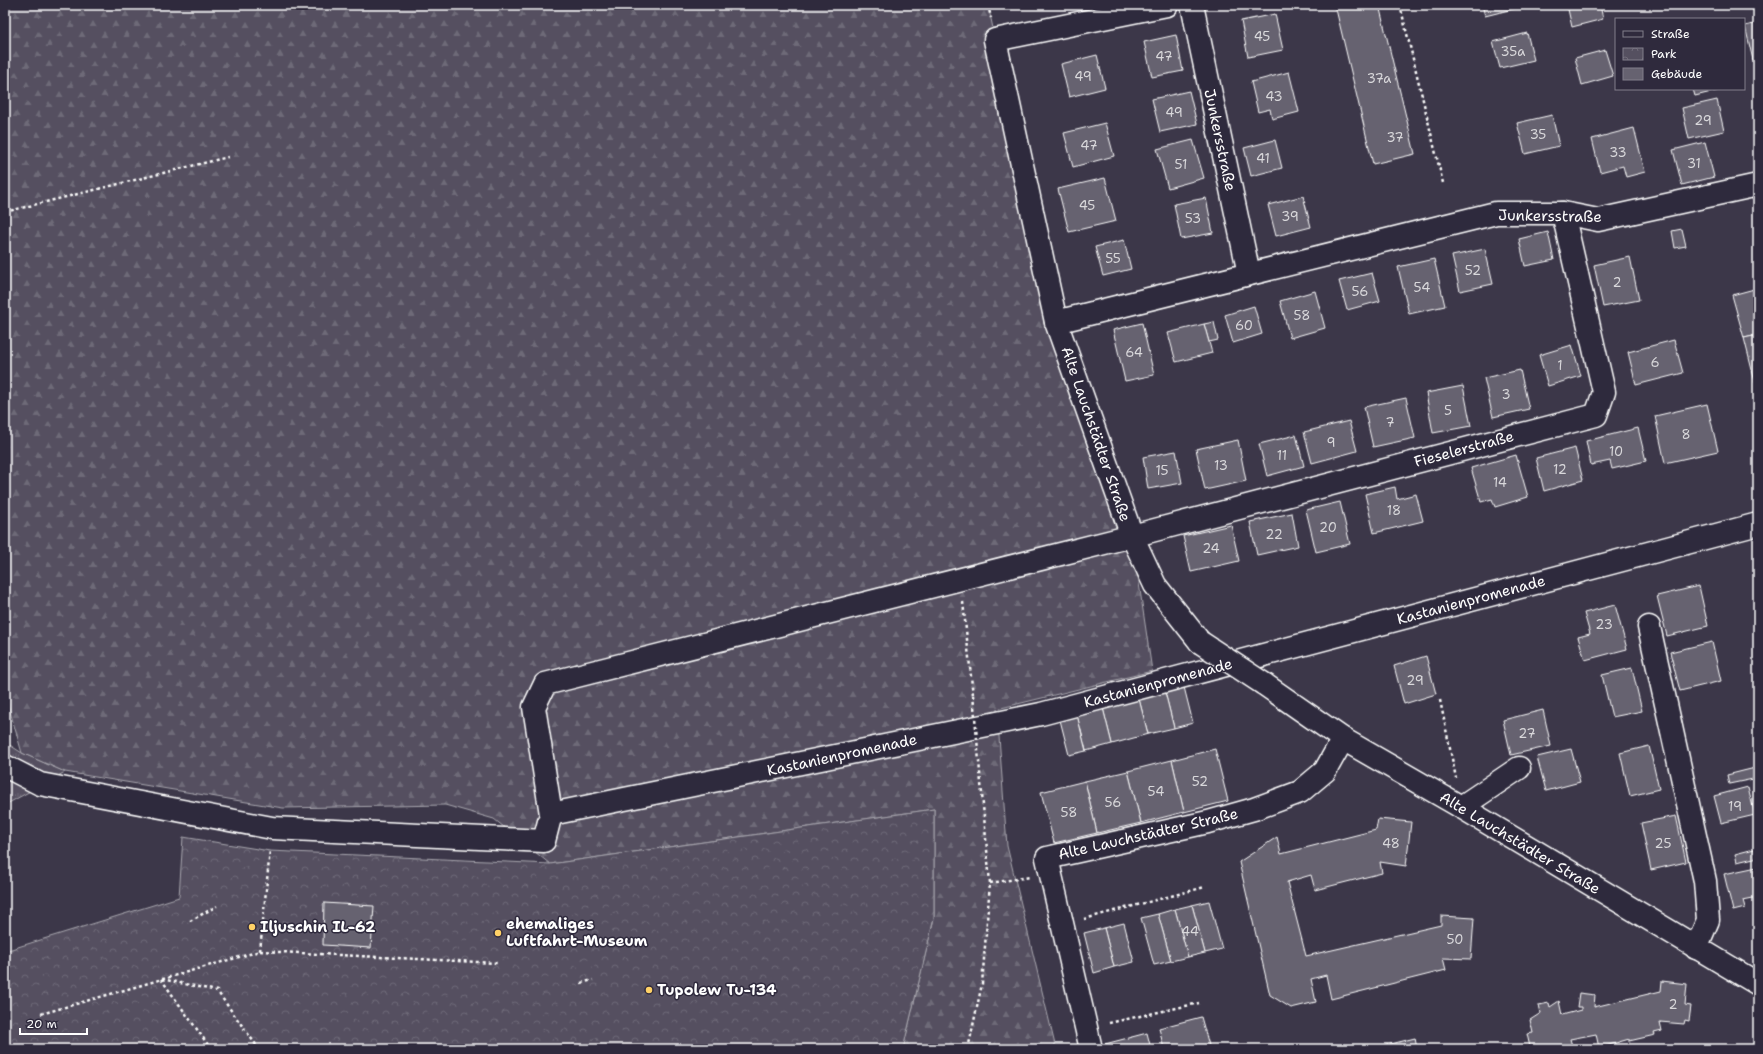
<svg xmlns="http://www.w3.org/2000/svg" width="1763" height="1054" font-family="'Shantell Sans',sans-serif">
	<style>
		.grass { fill: url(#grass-tufts); stroke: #aaa8b0 }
		.forest { fill: url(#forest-firs); stroke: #aaa8b0 }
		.park { fill: url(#park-crowns); stroke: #aaa8b0 }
		.building { fill: #666270; stroke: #fff }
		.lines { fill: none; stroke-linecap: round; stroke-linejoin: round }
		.minor-casing { stroke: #fff; stroke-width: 25 }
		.path { stroke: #fff; stroke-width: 2.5; stroke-dasharray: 3 3; stroke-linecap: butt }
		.minor { stroke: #2f2a3d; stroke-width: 22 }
		.minor-bridge-casing { stroke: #fff; stroke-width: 25; stroke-linecap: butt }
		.path-bridge { stroke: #fff; stroke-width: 2.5; stroke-dasharray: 3 3; stroke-linecap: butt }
		.minor-bridge { stroke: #2f2a3d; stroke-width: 22 }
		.poi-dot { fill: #ffd166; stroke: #2f2a3d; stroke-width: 1.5 }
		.labels { text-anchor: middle; stroke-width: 3; stroke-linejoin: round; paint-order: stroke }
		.number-label { font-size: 13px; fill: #d9d8db }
		.street-label { font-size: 15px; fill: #fff; stroke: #2f2a3d }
		.poi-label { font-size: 15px; font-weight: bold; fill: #fff; stroke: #2f2a3d; text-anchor: start }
	</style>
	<defs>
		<pattern id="grass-tufts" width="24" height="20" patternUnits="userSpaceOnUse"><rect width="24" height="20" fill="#555060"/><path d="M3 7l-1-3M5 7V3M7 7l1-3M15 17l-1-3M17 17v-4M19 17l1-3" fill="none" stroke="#6e6a78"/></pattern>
		<pattern id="forest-firs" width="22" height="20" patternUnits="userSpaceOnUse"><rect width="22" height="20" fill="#555060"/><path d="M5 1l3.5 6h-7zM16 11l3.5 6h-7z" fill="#6e6a78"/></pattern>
		<pattern id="park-crowns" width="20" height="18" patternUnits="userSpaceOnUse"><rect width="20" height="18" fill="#555060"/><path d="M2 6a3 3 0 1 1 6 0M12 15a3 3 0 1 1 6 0" fill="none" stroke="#6e6a78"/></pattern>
	</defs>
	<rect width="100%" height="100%" fill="#3c3749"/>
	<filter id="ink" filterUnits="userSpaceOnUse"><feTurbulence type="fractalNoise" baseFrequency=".025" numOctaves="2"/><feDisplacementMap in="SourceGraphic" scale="8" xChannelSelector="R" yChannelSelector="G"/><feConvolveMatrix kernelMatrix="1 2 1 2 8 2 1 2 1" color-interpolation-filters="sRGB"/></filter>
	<g filter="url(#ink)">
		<path class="grass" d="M5 742 22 753 65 772 5 805Z"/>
		<path class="forest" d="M5 5H988L1056 322 1132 536 1152 671 997 709 1007 846 1056 1049H903L934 918V809L550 864 494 819 445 805 283 808 65 772 22 753 5 694Z"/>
		<path class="park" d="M934 809V918L903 1049H5V951L179 897 183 837 270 851 550 864Z"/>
		<g class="building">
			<path d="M1335 5H1379L1415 154 1373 164Z"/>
			<path d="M1482 5H1517V8L1485 16Z"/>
			<path d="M1567 5H1600L1603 19 1572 27Z"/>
			<path d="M1275 14 1283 50 1248 57 1241 21Z"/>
			<path d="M1758 23V59L1753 60 1745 26Z"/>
			<path d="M1527 33 1534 60 1500 68 1493 42Z"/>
			<path d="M1176 35 1183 71 1152 77 1144 42Z"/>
			<path d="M1605 50 1613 76 1582 85 1575 58Z"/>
			<path d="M1097 55 1105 88 1069 97 1061 64Z"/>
			<path d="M1289 72 1299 112 1272 119 1270 109 1258 112 1251 82Z"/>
			<path d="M1693 89H1724L1695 96Z"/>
			<path d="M1189 91 1197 124 1160 132 1152 99Z"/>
			<path d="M1717 100 1724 131 1689 139 1682 108Z"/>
			<path d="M1552 115 1559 146 1525 154 1517 123Z"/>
			<path d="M1105 123 1114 156 1073 167 1064 133Z"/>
			<path d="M1634 128 1645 172 1626 177 1623 166 1600 172 1592 139Z"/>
			<path d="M1193 140 1204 178 1168 188 1157 149Z"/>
			<path d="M1275 140 1282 168 1251 176 1244 148Z"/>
			<path d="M1705 142 1714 177 1682 185 1673 150Z"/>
			<path d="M1105 178 1116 221 1069 232 1058 189Z"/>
			<path d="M1303 196 1311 227 1276 236 1268 205Z"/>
			<path d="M1206 198 1213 233 1181 239 1174 204Z"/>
			<path d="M1682 229 1686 246 1675 248 1672 231Z"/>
			<path d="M1548 232 1554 260 1525 266 1519 239Z"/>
			<path d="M1124 240 1131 269 1103 276 1095 247Z"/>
			<path d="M1485 249 1493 284 1460 291 1452 256Z"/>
			<path d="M1630 257 1639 300 1603 307 1594 265Z"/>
			<path d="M1434 259 1445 306 1409 314 1398 267Z"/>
			<path d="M1372 273 1380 301 1347 310 1339 281Z"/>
			<path d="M1758 288V335L1744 338 1732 295Z"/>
			<path d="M1315 291 1325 328 1290 338 1280 301Z"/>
			<path d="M1254 306 1262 334 1233 343 1225 315Z"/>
			<path d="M1214 322 1218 340 1209 342 1204 324Z"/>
			<path d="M1142 323 1154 375 1125 381 1113 330Z"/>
			<path d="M1204 324 1212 353 1176 362 1168 333Z"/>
			<path d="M1758 335V381L1755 382 1744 338Z"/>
			<path d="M1674 340 1683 373 1636 385 1628 352Z"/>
			<path d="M1572 345 1581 376 1548 386 1539 355Z"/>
			<path d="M1520 370 1529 409 1493 417 1484 378Z"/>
			<path d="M1463 386 1471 426 1433 433 1426 393Z"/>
			<path d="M1406 398 1415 438 1373 447 1364 407Z"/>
			<path d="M1707 404 1718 451 1665 463 1655 416Z"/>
			<path d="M1349 421 1357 451 1312 463 1304 432Z"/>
			<path d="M1638 428 1646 461 1612 469 1610 461 1591 465 1586 441Z"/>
			<path d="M1296 435 1304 466 1267 476 1259 444Z"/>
			<path d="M1238 440 1246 481 1205 490 1196 449Z"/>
			<path d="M1575 448 1583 480 1544 491 1536 458Z"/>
			<path d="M1176 451 1182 483 1148 489 1143 457Z"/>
			<path d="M1516 455 1528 497 1495 507 1492 499 1481 502 1471 468Z"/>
			<path d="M1395 487 1397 499 1416 494 1423 521 1374 533 1365 494Z"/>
			<path d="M1340 502 1350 544 1316 552 1306 510Z"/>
			<path d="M1292 513 1298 546 1257 555 1250 522Z"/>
			<path d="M1231 525 1239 561 1191 572 1183 536Z"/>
			<path d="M1699 586 1708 626 1667 636 1657 596Z"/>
			<path d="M1615 605 1627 649 1585 660 1578 637 1590 634 1584 613Z"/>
			<path d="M1712 642 1721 681 1680 691 1670 652Z"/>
			<path d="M1426 656 1436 694 1404 704 1394 666Z"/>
			<path d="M1632 668 1642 711 1612 717 1602 675Z"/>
			<path d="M1184 687 1193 723 1174 728 1165 692Z"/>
			<path d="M1165 692 1174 728 1148 734 1139 699Z"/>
			<path d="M1139 699 1148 734 1112 744 1103 708Z"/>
			<path d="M1103 708 1112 744 1086 751 1077 715Z"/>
			<path d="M1543 710 1551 746 1511 755 1503 720Z"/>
			<path d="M1077 715 1086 751 1069 755 1060 720Z"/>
			<path d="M1649 746 1659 789 1630 796 1620 753Z"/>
			<path d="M1215 749 1228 801 1184 812 1172 760Z"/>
			<path d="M1571 749 1580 782 1546 791 1537 757Z"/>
			<path d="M1172 760 1184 812 1141 823 1128 771Z"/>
			<path d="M1755 768 1758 778 1729 784 1727 775Z"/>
			<path d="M1128 771 1141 823 1097 833 1085 781Z"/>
			<path d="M1085 781 1097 833 1054 843 1041 792Z"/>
			<path d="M1748 787 1755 815 1721 823 1714 796Z"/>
			<path d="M1676 816 1686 862 1651 870 1641 823Z"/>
			<path d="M1378 819 1411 822 1406 866 1380 862 1382 873 1315 890 1311 875 1287 882 1306 956 1441 925V916L1474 918 1471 959 1443 958 1446 970 1331 999 1326 975 1311 979 1316 1002 1291 1008 1270 995 1239 862 1277 837 1281 854 1376 830Z"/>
			<path d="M1758 848V857L1737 862 1735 854Z"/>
			<path d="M1757 867 1758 897 1743 900 1745 908 1733 911 1724 874Z"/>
			<path d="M1209 901 1222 949 1205 953 1192 905Z"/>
			<path d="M324 903 374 906 371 948 323 945Z"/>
			<path d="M1192 905 1205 953 1188 957 1175 909Z"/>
			<path d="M1175 909 1188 957 1171 961 1158 914Z"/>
			<path d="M1158 914 1171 961 1154 965 1141 918Z"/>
			<path d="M1124 923 1134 962 1114 967 1104 928Z"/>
			<path d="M1104 928 1114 967 1094 973 1084 933Z"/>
			<path d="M1662 981 1687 984 1685 1005 1691 1006 1689 1021 1685 1020 1684 1024 1660 1022 1662 1031 1654 1033 1655 1035 1629 1041V1039L1599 1048 1596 1034 1570 1039 1573 1049H1533L1532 1047H1530L1527 1034 1533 1033 1530 1020 1541 1013 1539 1005 1549 1003 1550 1007 1559 1001 1562 1015 1581 1010V1007H1577L1579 993 1595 995 1594 1007 1661 991Z"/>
			<path d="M1201 1017 1210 1049H1164L1159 1028Z"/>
			<path d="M1147 1033 1151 1049H1106L1105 1044Z"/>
			<path d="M1415 1038 1417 1049H1383V1046Z"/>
		</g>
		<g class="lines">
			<g class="minor-casing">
				<g id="minor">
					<path d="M1167 5 995 40 1056 322 1132 536 1155 585 1200 642"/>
					<path d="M1192 5 1249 274"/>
					<path d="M1056 322 1496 213H1563L1598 220 1758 185"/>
					<path d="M1649 627 1705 881 1708 920 1696 948"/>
					<path d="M1264 684 1343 739 1461 807 1758 984"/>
					<path d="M5 766 40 784 272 828 544 841 551 814 534 707 545 684 1132 536 1596 415 1604 392 1563 213"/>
					<path d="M1461 807 1519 768"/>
					<path d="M551 814 1041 714 1758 524"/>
					<path d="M1091 1049 1047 858 1208 822 1254 809 1300 792 1325 771 1343 739"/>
				</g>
			</g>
			<g class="path">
				<path d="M988 5 991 18"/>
				<path d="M1400 5 1443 183"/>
				<path d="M5 212 228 157"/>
				<path d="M963 602 973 695"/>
				<path d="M1440 700 1456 778"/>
				<path d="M990 883 1030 877"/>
				<path d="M1084 919 1205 887"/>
				<path d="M190 921 217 906"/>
				<path d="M260 951 497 963"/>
				<path d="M161 979 211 1049"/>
				<path d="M162 979 217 991 259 1049"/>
				<path d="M581 983 593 980"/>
				<path d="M41 1014 260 951 270 850"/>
				<path d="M1109 1023 1199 1003"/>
				<path d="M968 1049 982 984 990 883 978 750"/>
			</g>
			<use href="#minor" class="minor"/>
			<g class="minor-bridge-casing">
				<path id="minor-bridge" d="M1200 642 1264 684"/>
			</g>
			<path class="path-bridge" d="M973 695 978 750"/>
			<use href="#minor-bridge" class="minor-bridge"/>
		</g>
	</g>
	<g class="poi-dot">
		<circle cx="252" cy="927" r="4"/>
		<circle cx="498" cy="933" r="4"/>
		<circle cx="649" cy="990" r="4"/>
	</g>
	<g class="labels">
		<g class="number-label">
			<text x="1262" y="41">45</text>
			<text x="1513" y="56">35a</text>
			<text x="1164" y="61">47</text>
			<text x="1083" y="81">49</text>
			<text x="1379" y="83">37a</text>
			<text x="1274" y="101">43</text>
			<text x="1174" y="117">49</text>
			<text x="1703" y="125">29</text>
			<text x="1538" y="139">35</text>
			<text x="1395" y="142">37</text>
			<text x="1089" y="150">47</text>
			<text x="1618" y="157">33</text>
			<text x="1263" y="163">41</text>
			<text x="1694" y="168">31</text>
			<text x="1181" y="169">51</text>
			<text x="1087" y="210">45</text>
			<text x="1290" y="221">39</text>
			<text x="1193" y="223">53</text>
			<text x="1113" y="263">55</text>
			<text x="1473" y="275">52</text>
			<text x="1617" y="287">2</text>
			<text x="1422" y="292">54</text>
			<text x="1360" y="296">56</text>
			<text x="1302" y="320">58</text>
			<text x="1244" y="330">60</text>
			<text x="1134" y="357">64</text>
			<text x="1655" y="367">6</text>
			<text x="1560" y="370">1</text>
			<text x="1506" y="399">3</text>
			<text x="1448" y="415">5</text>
			<text x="1390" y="427">7</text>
			<text x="1686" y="439">8</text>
			<text x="1331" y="447">9</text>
			<text x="1616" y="456">10</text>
			<text x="1282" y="460">11</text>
			<text x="1221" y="470">13</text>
			<text x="1560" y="474">12</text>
			<text x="1162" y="475">15</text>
			<text x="1500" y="487">14</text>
			<text x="1394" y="515">18</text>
			<text x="1328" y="532">20</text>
			<text x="1274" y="539">22</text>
			<text x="1211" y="553">24</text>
			<text x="1604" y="629">23</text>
			<text x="1415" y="685">29</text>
			<text x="1527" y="738">27</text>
			<text x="1200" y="786">52</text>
			<text x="1156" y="796">54</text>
			<text x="1113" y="807">56</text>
			<text x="1735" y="811">19</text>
			<text x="1069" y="817">58</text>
			<text x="1391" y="848">48</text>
			<text x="1663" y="848">25</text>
			<text x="1190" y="936">44</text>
			<text x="1455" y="944">50</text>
			<text x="1673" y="1009">2</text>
		</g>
		<g class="street-label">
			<text transform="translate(1220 140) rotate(78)" y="5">Junkersstraße</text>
			<text transform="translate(1550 216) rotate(1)" y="5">Junkersstraße</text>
			<text transform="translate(1096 434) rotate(71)" y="5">Alte Lauchstädter Straße</text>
			<text transform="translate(1464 449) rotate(-15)" y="5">Fieselerstraße</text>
			<text transform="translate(1471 600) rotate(-15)" y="5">Kastanienpromenade</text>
			<text transform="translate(1158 683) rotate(-15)" y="5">Kastanienpromenade</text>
			<text transform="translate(842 755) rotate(-12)" y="5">Kastanienpromenade</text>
			<text transform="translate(1148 834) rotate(-13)" y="5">Alte Lauchstädter Straße</text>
			<text transform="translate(1520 843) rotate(31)" y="5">Alte Lauchstädter Straße</text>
		</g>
		<g class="poi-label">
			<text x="506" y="929">ehemaliges<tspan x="506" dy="17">Luftfahrt-Museum</tspan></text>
			<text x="260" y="932">Iljuschin IL-62</text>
			<text x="657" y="995">Tupolew Tu-134</text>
		</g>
	</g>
	<rect width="1763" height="1054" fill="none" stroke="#2f2a3d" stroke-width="20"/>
	<rect x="10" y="10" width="1743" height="1034" fill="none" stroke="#fff" stroke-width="1.5" filter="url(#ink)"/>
	<rect x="1615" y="18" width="130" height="72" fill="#2f2a3d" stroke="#827f8b"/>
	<rect x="1623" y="31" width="20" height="6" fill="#2f2a3d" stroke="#827f8b"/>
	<text x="1651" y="38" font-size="12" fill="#ffffff">Straße</text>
	<rect x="1623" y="48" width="20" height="12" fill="url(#park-crowns)" stroke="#827f8b"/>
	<text x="1651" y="58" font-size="12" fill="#ffffff">Park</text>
	<rect x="1623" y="68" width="20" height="12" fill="#666270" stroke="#827f8b"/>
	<text x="1651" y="78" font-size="12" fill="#ffffff">Gebäude</text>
	<path d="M20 1028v6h67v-6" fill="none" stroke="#ffffff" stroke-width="2"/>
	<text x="26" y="1028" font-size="12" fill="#ffffff" stroke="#2f2a3d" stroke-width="3" paint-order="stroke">20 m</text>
</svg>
